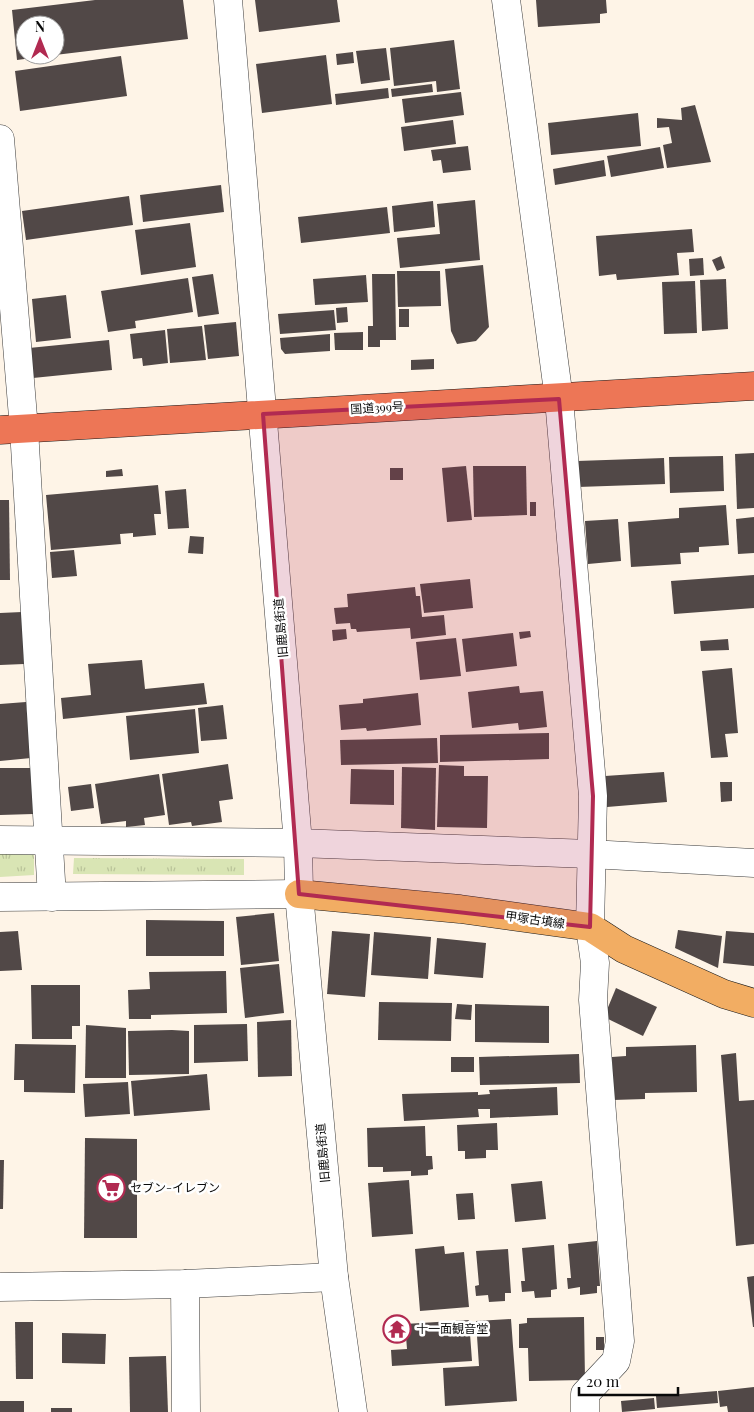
<svg xmlns="http://www.w3.org/2000/svg" width="754" height="1412" font-family="'Playfair Display','Noto Sans JP',serif">
	<style>
		.grass { fill: url(#grass-tufts) }
		.building { fill: #514847 }
		.lines { fill: none; stroke-linecap: round; stroke-linejoin: round }
		.minor-casing { stroke: #3c3c3c; stroke-width: 29 }
		.major-casing { stroke: #1a1a1a; stroke-width: 29 }
		.highway-casing { stroke: #1a1a1a; stroke-width: 29 }
		.minor { stroke: #fff; stroke-width: 28 }
		.major { stroke: #f2ad63; stroke-width: 28 }
		.highway { stroke: #ed7656; stroke-width: 28 }
		.marked { fill: #b12a51; fill-opacity: 0.2; stroke: #b12a51; stroke-width: 4; stroke-linejoin: round }
		.labels { text-anchor: middle; stroke-width: 5; stroke-linejoin: round; paint-order: stroke }
		.street-label { font-size: 12px; fill: #090909; stroke: #fff }
		.poi-label { font-size: 12px; fill: #090909; stroke: #fff; text-anchor: start }
	</style>
	<defs>
		<pattern id="grass-tufts" width="24" height="20" patternUnits="userSpaceOnUse" patternTransform="scale(1.25)"><rect width="24" height="20" fill="#d9e5b4"/><path d="M3 7l-1-3M5 7V3M7 7l1-3M15 17l-1-3M17 17v-4M19 17l1-3" fill="none" stroke="#b9c399"/></pattern>
	</defs>
	<rect width="100%" height="100%" fill="#fef4e7"/>
	<g class="grass">
		<path d="M0 848 34 849V875L0 877Z"/>
		<path d="M74 858 244 859V875L73 874Z"/>
	</g>
	<g class="building">
		<path d="M95 0H183L188 39 55 55V25H25V55L47 56 17 60 12 10Z"/>
		<path d="M255 0H337L340 22 259 32Z"/>
		<path d="M536 0H606L607 13 600 14V23L538 27Z"/>
		<path d="M454 40 460 89 437 92 436 81 394 86 390 48Z"/>
		<path d="M386 48 390 80 361 84 356 51Z"/>
		<path d="M353 52 354 63 337 65 336 54Z"/>
		<path d="M326 55 332 104 262 113 256 64Z"/>
		<path d="M121 56 127 96 20 111 15 71Z"/>
		<path d="M432 84 433 92 392 97 391 89Z"/>
		<path d="M388 88 389 98 336 105 335 94Z"/>
		<path d="M461 92 464 115 405 123 402 99Z"/>
		<path d="M695 105 711 162 667 168 663 145 672 143 669 127 657 128V118L682 120 681 108Z"/>
		<path d="M638 113 641 146 551 155 548 123Z"/>
		<path d="M453 120 456 144 404 151 401 127Z"/>
		<path d="M468 146 471 170 443 173 441 160 433 161 431 150Z"/>
		<path d="M660 147 664 168 611 177 607 156Z"/>
		<path d="M604 160 606 176 555 185 553 169Z"/>
		<path d="M221 185 224 212 143 222 140 195Z"/>
		<path d="M129 196 133 225 26 240 22 211Z"/>
		<path d="M475 200 480 260 400 268 397 238 440 234 437 204Z"/>
		<path d="M433 201 435 227 394 232 392 206Z"/>
		<path d="M387 207 390 233 301 243 298 217Z"/>
		<path d="M190 223 196 267 141 275 135 230Z"/>
		<path d="M692 229 694 252 677 253 679 275 617 280 616 274 599 276 596 236Z"/>
		<path d="M721 256 725 268 717 271 712 260Z"/>
		<path d="M703 258 704 275 690 276 689 259Z"/>
		<path d="M483 265 489 327 476 341 457 344 451 331 445 269Z"/>
		<path d="M397 271H440L441 306 398 307Z"/>
		<path d="M213 274 219 314 198 317 192 277Z"/>
		<path d="M372 274H395L396 340H380V347H368V326H373Z"/>
		<path d="M366 275 368 302 315 305 313 279Z"/>
		<path d="M188 278 193 312 135 321 136 328 108 332 101 291Z"/>
		<path d="M726 279 728 329 702 331 700 280Z"/>
		<path d="M695 281 697 333 664 334 662 282Z"/>
		<path d="M66 295 71 338 36 342 32 299Z"/>
		<path d="M347 307 348 322 337 323 336 308Z"/>
		<rect x="399" y="309" width="10" height="18"/>
		<path d="M334 310 336 330 280 334 278 314Z"/>
		<path d="M236 322 239 356 208 359 204 325Z"/>
		<path d="M202 326 206 360 170 363 167 329Z"/>
		<path d="M165 330 168 363 143 366 142 358 133 359 130 334Z"/>
		<path d="M363 332V350H335L334 333Z"/>
		<path d="M330 334V351L285 354 281 349 280 338Z"/>
		<path d="M109 340 112 370 33 378 29 348Z"/>
		<path d="M434 359V369L411 370V360Z"/>
		<path d="M754 453V508L737 509 735 454Z"/>
		<path d="M723 456 724 491 670 493 669 457Z"/>
		<path d="M664 458 665 484 578 487 577 461Z"/>
		<path d="M466 466 472 520 447 522 442 468Z"/>
		<path d="M473 466H526L527 515 474 517Z"/>
		<rect x="390" y="468" width="13" height="12"/>
		<path d="M122 469 123 476 106 477V471Z"/>
		<path d="M158 485 161 514H154L156 535 133 537V533L120 534 121 544 51 550 46 495Z"/>
		<path d="M186 489 189 528 168 529 165 491Z"/>
		<path d="M0 500H9L10 580H0Z"/>
		<rect x="530" y="502" width="6" height="14"/>
		<path d="M726 505 729 545 699 547V552L680 553 681 564 631 567 628 522 679 518V508Z"/>
		<path d="M754 517V553L738 554 736 519Z"/>
		<path d="M618 519 621 561 588 564 585 521Z"/>
		<path d="M190 536 204 537 203 554 188 553Z"/>
		<path d="M74 550 77 576 52 578 50 552Z"/>
		<path d="M754 575V608L674 614 671 581Z"/>
		<path d="M470 579 473 608 424 613 420 584Z"/>
		<path d="M415 587 416 596H420L422 617 444 615 446 635 411 639 410 628 357 632 356 629H351L350 623 336 624 334 608 348 607 347 594Z"/>
		<path d="M22 612 24 664 0 665V613Z"/>
		<path d="M346 629 347 639 333 641 332 630Z"/>
		<path d="M530 631 531 637 520 639 519 632Z"/>
		<path d="M513 633 517 666 466 672 462 639Z"/>
		<path d="M456 638 461 676 420 680 416 642Z"/>
		<path d="M728 639 729 650 701 651 700 641Z"/>
		<path d="M142 660 145 689 204 683 207 704 63 719 61 698 91 695 88 664Z"/>
		<path d="M732 668 738 733 725 734 728 757 711 758 702 671Z"/>
		<path d="M519 686 520 693 543 691 547 727 519 730 518 723 472 728 468 692Z"/>
		<path d="M418 693 421 725 367 731 366 728 341 730 339 705 363 703V699Z"/>
		<path d="M26 702 31 758 0 761V704Z"/>
		<path d="M223 705 227 739 201 741 198 708Z"/>
		<path d="M195 709 199 753 130 760 126 716Z"/>
		<path d="M549 733V759L440 762V735Z"/>
		<path d="M437 738 438 763 341 765 340 740Z"/>
		<path d="M228 764 233 799 219 801 222 822 192 826 191 822 169 825 162 774Z"/>
		<path d="M439 765 464 766V776H488L487 828 437 827Z"/>
		<path d="M402 767 436 768 435 830 401 828Z"/>
		<path d="M0 768H32L33 814 0 815Z"/>
		<path d="M351 769 394 770V805L350 804Z"/>
		<path d="M664 772 667 802 607 807 605 776Z"/>
		<path d="M159 774 165 815 144 818 145 825 126 827V821L101 824 95 784Z"/>
		<path d="M720 782H732V801L721 802Z"/>
		<path d="M91 784 94 808 71 811 68 787Z"/>
		<path d="M274 913 279 961 241 965 236 917Z"/>
		<path d="M146 920 224 921V956H146Z"/>
		<path d="M678 930 722 936 718 968 675 948Z"/>
		<path d="M18 931 22 970 0 971V932Z"/>
		<path d="M332 931 370 934 365 997 327 994Z"/>
		<path d="M726 931 754 933V966L723 963Z"/>
		<path d="M374 932 431 937 428 979 371 975Z"/>
		<path d="M437 938 486 943 483 978 434 974Z"/>
		<path d="M279 964 284 1013 245 1018 240 968Z"/>
		<path d="M226 971 227 1013 151 1015V1019H129L128 990 150 989 149 972Z"/>
		<path d="M31 985H80V1026H72V1039H32Z"/>
		<path d="M616 988 657 1007 643 1036 604 1017Z"/>
		<path d="M379 1002 452 1003 451 1041 378 1040Z"/>
		<path d="M457 1004 472 1005 471 1020 455 1019Z"/>
		<path d="M475 1004 549 1006V1043L475 1042Z"/>
		<path d="M291 1020 292 1076 258 1077 257 1022Z"/>
		<path d="M247 1024 248 1061 194 1063V1025Z"/>
		<path d="M86 1025 126 1028V1078H85Z"/>
		<path d="M172 1030 189 1031V1074L129 1075 128 1031Z"/>
		<path d="M15 1044 76 1045 75 1093 24 1092V1080H14Z"/>
		<path d="M696 1045 697 1092 645 1093V1099L613 1100 612 1057 626 1056V1047Z"/>
		<path d="M736 1053 739 1101 754 1100V1244L736 1246 721 1055Z"/>
		<path d="M579 1054 580 1083 480 1085 479 1057Z"/>
		<rect x="451" y="1057" width="23" height="15"/>
		<path d="M207 1074 210 1110 134 1116 131 1081Z"/>
		<path d="M128 1082 130 1114 85 1117 83 1084Z"/>
		<path d="M557 1087 558 1115 490 1118V1109H478L479 1117 404 1121 402 1094 478 1092V1095L490 1094 489 1090Z"/>
		<path d="M497 1123 498 1150H486V1158L465 1159V1151H458L457 1125Z"/>
		<path d="M425 1126 426 1156H432L433 1169 428 1170V1175L411 1176V1171L383 1172V1167H368L367 1128Z"/>
		<path d="M85 1138 137 1139V1238H84Z"/>
		<path d="M0 1160H4L3 1209H0Z"/>
		<path d="M409 1180 413 1234 372 1237 368 1183Z"/>
		<path d="M542 1181 546 1219 515 1222 511 1184Z"/>
		<path d="M473 1193 475 1219 458 1220 456 1194Z"/>
		<path d="M597 1241 600 1286H597V1293L580 1295V1287L568 1289 567 1278H571L568 1244Z"/>
		<path d="M554 1245 557 1289 551 1290V1297L535 1298 534 1291 522 1292 521 1281H525L522 1248Z"/>
		<path d="M444 1246 445 1254 464 1252 469 1307 420 1311 415 1249Z"/>
		<path d="M508 1249 511 1293H505V1301L489 1302 488 1295 476 1296 475 1286 479 1285 476 1251Z"/>
		<path d="M754 1276V1327H753L747 1277Z"/>
		<path d="M584 1317 585 1380 529 1381 528 1348H519V1324L527 1323V1318Z"/>
		<path d="M511 1319 517 1401 445 1406 443 1368 479 1366 476 1321Z"/>
		<path d="M391 1320H402L403 1337 393 1338Z"/>
		<path d="M469 1320 472 1361 392 1366 391 1350 407 1349 405 1324Z"/>
		<path d="M15 1322H33V1379H16Z"/>
		<path d="M62 1333 106 1334 105 1364 62 1363Z"/>
		<rect x="596" y="1337" width="8" height="13"/>
		<path d="M166 1356 168 1412H130L129 1357Z"/>
		<path d="M754 1387V1412H728L727 1406 720 1407 718 1391Z"/>
		<path d="M717 1391 718 1403 657 1408 656 1396Z"/>
		<path d="M654 1398 655 1409 622 1412 621 1401Z"/>
		<rect x="0" y="1401" width="24" height="11"/>
		<rect x="51" y="1408" width="21" height="4"/>
	</g>
	<g class="lines">
		<g class="minor-casing">
			<g id="minor">
				<path d="M228 0 298 843 299 894 334 1277 353 1412"/>
				<path d="M506 0 559 399 593 796 590 927 595 963 593 1000 620 1341 616 1361 585 1394V1412"/>
				<path d="M0 139 24 429 52 897"/>
				<path d="M0 840 298 843 590 854 754 863"/>
				<path d="M0 897 299 894"/>
				<path d="M185 1284 186 1412"/>
				<path d="M0 1287 185 1284 334 1277"/>
			</g>
		</g>
		<g class="major-casing">
			<path id="major" d="M299 894 460 909 590 927 624 949 724 994 754 1003"/>
		</g>
		<g class="highway-casing">
			<path id="highway" d="M0 430 754 386"/>
		</g>
		<use href="#minor" class="minor"/>
		<use href="#major" class="major"/>
		<use href="#highway" class="highway"/>
	</g>
	<path class="marked" d="M559 399 593 796 590 927 299 894 263 414Z"/>
	<defs>
		<g id="supermarket-ring" transform="scale(1.4375)"><circle r="9.5" fill="#fff" stroke="#b12a51" stroke-width="1.5"/><path d="M-6-5.5h2.5l.6 2H6L4.5 2H-2.5L-4.4-4H-6ZM-1.5 3.2a1.3 1.3 0 1 0 .1 0ZM3 3.2a1.3 1.3 0 1 0 .1 0Z" fill="#b12a51"/></g>
		<g id="temple-ring" transform="scale(1.4375)"><circle r="9.5" fill="#fff" stroke="#b12a51" stroke-width="1.5"/><path d="M0-6L5-2H3V0L6.5 2.5H4V6H1.5V3h-3V6H-4V2.5H-6.5L-3 0V-2H-5Z" fill="#b12a51"/></g>
	</defs>
	<g fill-rule="evenodd">
		<use href="#supermarket-ring" x="111" y="1188"/>
		<use href="#temple-ring" x="397" y="1329"/>
	</g>
	<g class="labels">
		<g class="street-label">
			<text transform="translate(377 408) rotate(-3)" y="4">国道399号</text>
			<text transform="translate(281 628) rotate(-95)" y="4">旧鹿島街道</text>
			<text transform="translate(535 920) rotate(8)" y="4">甲塚古墳線</text>
			<text transform="translate(323 1153) rotate(-95)" y="4">旧鹿島街道</text>
		</g>
		<g class="poi-label">
			<text x="130" y="1192">セブン-イレブン</text>
			<text x="416" y="1333">十一面観音堂</text>
		</g>
	</g>
	<g transform="translate(40 40)"><circle r="24" fill="#ffffff" stroke="#9d9d9d"/>
	<path d="M0-4L9 19L0 12L-9 19Z" fill="#b12a51"/>
	<text y="-8" font-size="14" font-weight="bold" text-anchor="middle" fill="#090909">N</text>
	</g>
	<path d="M579 1387v8h99v-8" fill="none" stroke="#090909" stroke-width="2.5"/>
	<text x="586" y="1387" font-size="15" fill="#090909" stroke="#ffffff" stroke-width="4" paint-order="stroke">20 m</text>
</svg>
